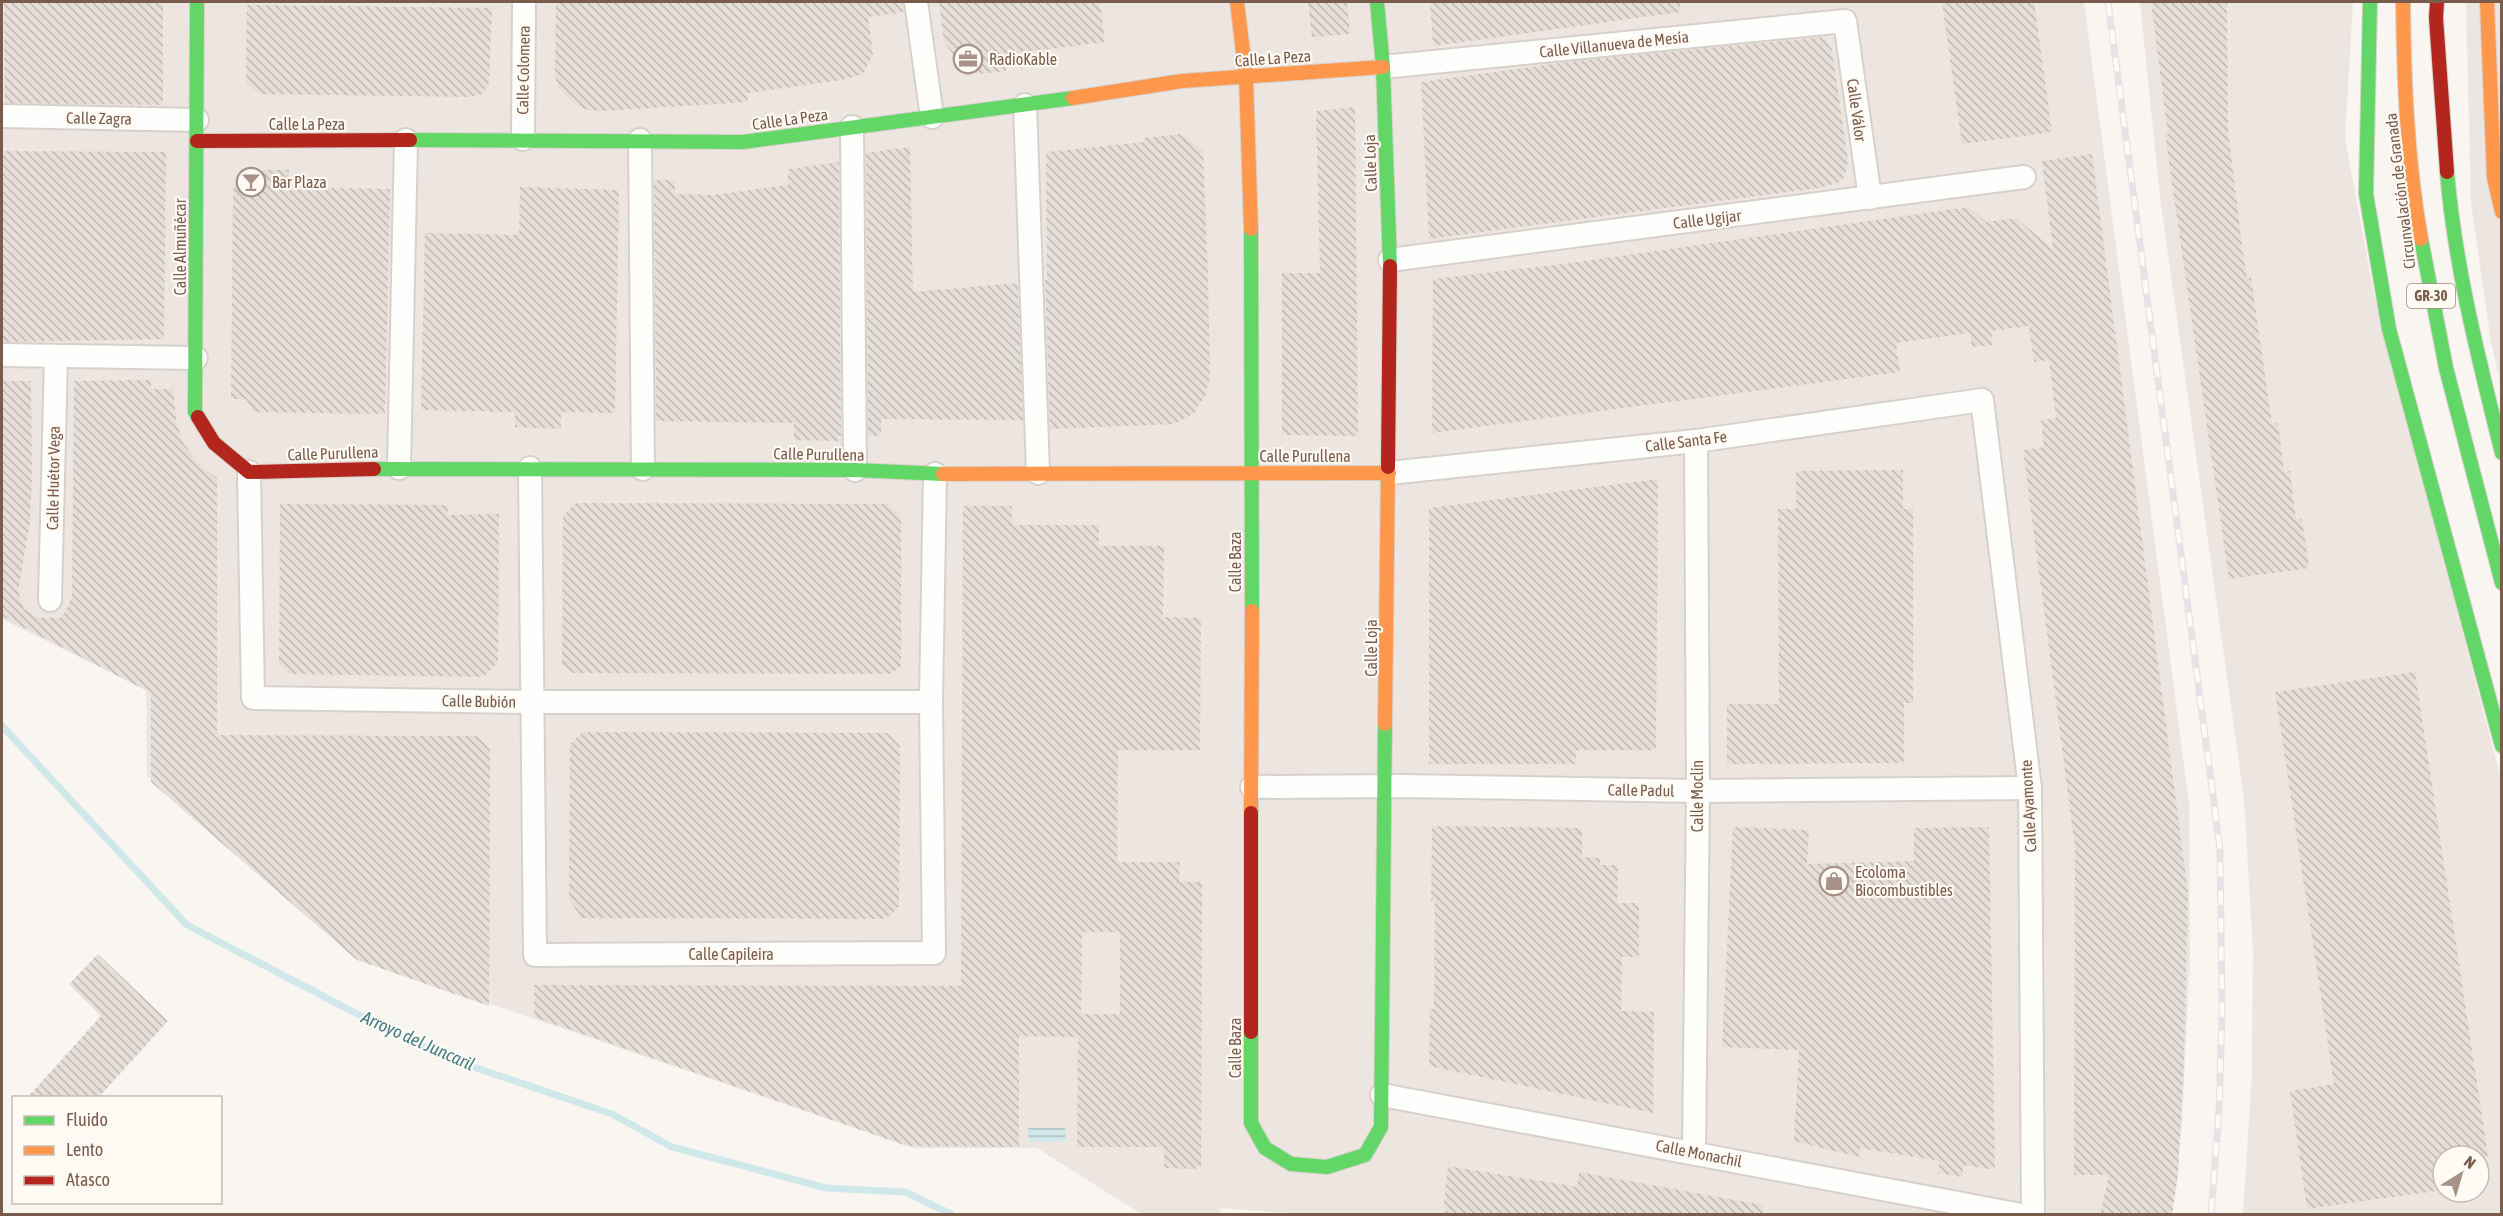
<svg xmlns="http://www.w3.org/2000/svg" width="2503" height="1216" font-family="'Asap Condensed',sans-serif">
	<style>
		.industrial { fill: #ede5e0; fill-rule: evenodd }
		.water { fill: url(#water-rules) }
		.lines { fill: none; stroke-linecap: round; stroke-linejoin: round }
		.stream { stroke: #d0e8ea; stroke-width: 7 }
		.building { fill: url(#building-back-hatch); fill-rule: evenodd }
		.street-casing { stroke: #d7d1cb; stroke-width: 26 }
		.fast-casing { stroke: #d9d2cb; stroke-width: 16 }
		.slow-casing { stroke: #d9d2cb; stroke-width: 16 }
		.jam-casing { stroke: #d9d2cb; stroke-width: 16 }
		.street { stroke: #fefefd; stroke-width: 22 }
		.fast { stroke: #63d668; stroke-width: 14 }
		.slow { stroke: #ff974d; stroke-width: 14 }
		.jam { stroke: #b3261e; stroke-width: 14 }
		.rail-casing { stroke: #e6e3e7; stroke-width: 7 }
		.rail { stroke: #fffaf3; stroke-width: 4.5; stroke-dasharray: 14; stroke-linecap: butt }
		.labels { text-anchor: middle; stroke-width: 4.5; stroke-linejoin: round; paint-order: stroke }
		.shield { fill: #fffaf3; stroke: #a28b7f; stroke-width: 1.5 }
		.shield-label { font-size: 15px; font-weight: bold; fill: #7a5c4d }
		.street-label { font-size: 16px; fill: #7a5c4d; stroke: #fffaf3 }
		.poi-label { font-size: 16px; fill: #7a5c4d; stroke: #fffaf3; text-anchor: start }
		.water-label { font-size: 18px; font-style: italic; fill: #437c86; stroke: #fffaf3 }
	</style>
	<defs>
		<pattern id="water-rules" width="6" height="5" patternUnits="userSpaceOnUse" patternTransform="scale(1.5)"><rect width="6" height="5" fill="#d0e8ea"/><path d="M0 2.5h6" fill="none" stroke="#aebfc0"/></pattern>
		<pattern id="building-back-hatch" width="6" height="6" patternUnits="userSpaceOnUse" patternTransform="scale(1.5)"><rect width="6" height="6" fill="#e6ded7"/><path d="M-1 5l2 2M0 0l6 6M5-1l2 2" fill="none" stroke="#bfb7b1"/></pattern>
	</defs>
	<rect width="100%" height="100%" fill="#f9f5f0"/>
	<g class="industrial">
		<path d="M2 2H2084L2189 803 2190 958 2182 1122 2172 1214H1301L1220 1208 1219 1214H1141L1037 1148H914L361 960 147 776 146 690 2 619Z"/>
		<path d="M2140 2H2353L2345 138 2374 295 2501 779V1214H2243L2252 1072 2253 950 2244 799 2160 197ZM2443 1156H2479V1192H2443Z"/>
		<path d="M2466 2H2501V385L2491 342 2471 203Z"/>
	</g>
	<path class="water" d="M1028 1128H1065L1066 1141 1029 1142Z"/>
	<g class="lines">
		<path class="stream" d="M2 726 187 925 365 1018 447 1058 612 1114 672 1147 826 1188 905 1192 951 1214"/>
	</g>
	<g class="building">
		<path d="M4 2H163V105L5 103Z"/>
		<path d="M556 2H903L904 12 868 17 873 54 863 74 842 80 747 93 748 102 603 111 588 110 574 104 558 87 555 74Z"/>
		<path d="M939 2H1100L1105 42 1004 55 1006 71 980 74 964 69 944 42Z"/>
		<path d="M1308 2H1347L1350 34 1312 37Z"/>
		<path d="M1430 2H1680V12L1433 46Z"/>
		<path d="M1942 2H2034L2052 132 1962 144Z"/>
		<path d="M2151 2H2227L2228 129 2242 246 2247 278H2251L2272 424 2278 423 2284 472 2290 471 2296 520 2302 519 2309 568 2229 579 2165 134H2168Z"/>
		<path d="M247 5 492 8 489 83 483 94 469 97 259 94 246 83Z"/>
		<path d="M1824 37 1832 50 1848 161 1845 176 1840 182 1819 188 1429 239 1421 82 1576 61Z"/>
		<path d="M1355 107 1358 436 1282 435V273H1320L1316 111Z"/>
		<path d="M1181 134 1203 151 1208 277 1210 378 1205 396 1194 413 1175 424 1050 429 1045 280H1047L1046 152 1144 142V138Z"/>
		<path d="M910 147 913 292 1018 283 1023 420 881 419V436H868L866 153Z"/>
		<path d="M2 151 166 152 164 339 2 342Z"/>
		<path d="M2092 154 2188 894 2184 1061 2178 1175 2172 1215H2100L2109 1175H2074L2075 847 2023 450 2044 447 2041 420 2056 418 2049 360 2034 362 2029 326 1991 331 1993 345 1972 347 1970 333 1896 343 1900 372 1432 433 1433 279 1563 264 1969 207 1986 222 2016 218 2053 249 2042 161Z"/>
		<path d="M839 162 841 436H838V441L794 440V423L656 421 654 180H675V194L713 195 788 185V169Z"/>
		<path d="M264 170H289L288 187 390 189 385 414 254 412 246 399H231L233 189 246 177Z"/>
		<path d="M520 187 619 190 615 413 561 412V429L515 427V412L421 410 425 233 519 235Z"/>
		<path d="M151 380V389H173L176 421 184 444 198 463 217 478V735L478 736 490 750 489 1006 357 960 151 782V693L2 616V381H31L32 472 30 522 18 591 24 609 38 618H61L67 609 72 596 74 381Z"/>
		<path d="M1903 470V509H1913V703H1904V763L1727 764V704H1779L1778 509H1796V471Z"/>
		<path d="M1658 479 1656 750H1576V764H1429V508Z"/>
		<path d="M576 503 888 504 901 517V666L891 674 572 673 562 665 563 516Z"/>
		<path d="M280 504 448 505V515L499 514 498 662 484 677 290 674 279 664Z"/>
		<path d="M963 506H1012V525H1099V546H1164L1163 617 1201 618 1200 750H1118L1117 862H1180L1179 882H1202L1201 1167H1196V1169L1164 1168V1147H1077L1078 1037 1019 1036V1147L907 1146 534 1017V985L961 986ZM1082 932H1120V1014H1081Z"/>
		<path d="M2415 672 2488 1156H2443V1190L2307 1209 2290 1091 2334 1084 2275 692Z"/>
		<path d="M583 732 887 733 900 746 899 906 886 919 582 918 569 900 570 745Z"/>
		<path d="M1432 826 1582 828V857L1600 858V865H1618L1617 903H1639V957H1622L1621 1011 1654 1012 1653 1113 1429 1066 1430 1009H1434L1435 901H1431Z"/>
		<path d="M1733 827 1809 830 1807 864 1914 861V828L1989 827 1995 1170 1964 1165 1962 1177 1938 1173 1940 1161 1860 1148 1859 1157 1794 1141 1799 1050 1722 1047Z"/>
		<path d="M98 954 168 1021 98 1098H27L101 1016 69 984Z"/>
		<path d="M1448 1166 1577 1187 1579 1172 1763 1205V1215H1446L1444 1202Z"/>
	</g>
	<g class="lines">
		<g class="street-casing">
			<g id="street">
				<path d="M916 2 932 117"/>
				<path d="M1383 67 1845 21 1870 198"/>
				<path d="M1025 105 1038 473"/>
				<path d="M2 116 197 120"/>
				<path d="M852 127 855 470"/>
				<path d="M523 139 524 2"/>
				<path d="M640 140 643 469"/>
				<path d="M1390 260 2024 177"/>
				<path d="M2 355 196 358"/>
				<path d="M399 468 406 140"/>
				<path d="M530 468 535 955 934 953 931 702 935 474"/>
				<path d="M249 472 253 698 534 702H931"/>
				<path d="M1389 473 1696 441 1982 400 2030 788 2033 1214"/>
				<path d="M50 600 56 356"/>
				<path d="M1252 787 1401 786 1698 791 2030 788"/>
				<path d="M1382 1095 2016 1214"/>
				<path d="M1694 1152 1698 791 1696 441"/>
			</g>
		</g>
		<g class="fast-casing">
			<g id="fast">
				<path d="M197 2 195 412 198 417"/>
				<path d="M1377 2 1383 67 1390 266"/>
				<path d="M2370 2 2366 194 2389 329 2502 746"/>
				<path d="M410 140 743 142 1073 98"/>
				<path d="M2447 172C2455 268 2479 360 2502 453"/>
				<path d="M1251 229 1252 611"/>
				<path d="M2421 239 2446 368 2502 583"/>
				<path d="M374 469 855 470 943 474"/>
				<path d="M1251 1032V1123L1265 1148 1291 1164 1327 1167 1365 1155 1381 1127 1385 724"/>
			</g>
		</g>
		<g class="slow-casing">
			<g id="slow">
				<path d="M1237 2 1246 77 1251 229"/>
				<path d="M2403 2C2404 81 2407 160 2421 239"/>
				<path d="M2487 2 2494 178 2502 212"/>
				<path d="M1073 98 1182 81 1383 67"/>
				<path d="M943 474 1389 473"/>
				<path d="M1385 724 1388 467"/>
				<path d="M1251 813 1252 611"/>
			</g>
		</g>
		<g class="jam-casing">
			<g id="jam">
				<path d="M2437 2 2436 18 2447 172"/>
				<path d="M197 141 410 140"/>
				<path d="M198 417 214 443 249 472 374 469"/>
				<path d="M1388 467 1390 266"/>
				<path d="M1251 1032V813"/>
			</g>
		</g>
		<use href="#street" class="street"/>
		<use href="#fast" class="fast"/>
		<use href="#slow" class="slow"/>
		<use href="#jam" class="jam"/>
		<g class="rail-casing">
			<path id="rail" d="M2108 2 2220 849 2222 1013 2219 1111 2211 1214"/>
		</g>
		<use href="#rail" class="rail"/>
	</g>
	<defs>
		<g id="office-ring" transform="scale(1.5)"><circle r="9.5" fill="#fffaf3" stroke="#a69286" stroke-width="1.5"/><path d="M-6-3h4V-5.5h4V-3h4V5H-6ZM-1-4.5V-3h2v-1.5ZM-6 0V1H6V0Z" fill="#a69286"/></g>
		<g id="bar-ring" transform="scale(1.5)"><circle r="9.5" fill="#fffaf3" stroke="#a69286" stroke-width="1.5"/><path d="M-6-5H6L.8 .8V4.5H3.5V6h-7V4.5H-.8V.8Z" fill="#a69286"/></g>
		<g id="shop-ring" transform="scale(1.5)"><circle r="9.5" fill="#fffaf3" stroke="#a69286" stroke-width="1.5"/><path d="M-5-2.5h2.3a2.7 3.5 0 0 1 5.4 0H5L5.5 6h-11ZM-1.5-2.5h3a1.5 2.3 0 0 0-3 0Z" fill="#a69286"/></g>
	</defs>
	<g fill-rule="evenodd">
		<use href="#office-ring" x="968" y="59"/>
		<use href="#bar-ring" x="251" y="182"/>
		<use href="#shop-ring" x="1834" y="881"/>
	</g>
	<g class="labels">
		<rect class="shield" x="2407" y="284" width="48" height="24" rx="4.5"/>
		<g class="shield-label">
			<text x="2431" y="301">GR-30</text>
		</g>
		<g class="street-label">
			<text transform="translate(1614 44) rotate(-6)" y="6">Calle Villanueva de Mesía</text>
			<text transform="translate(1273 58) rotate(-4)" y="6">Calle La Peza</text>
			<text transform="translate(523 70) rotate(-89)" y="6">Calle Colomera</text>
			<text transform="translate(1857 110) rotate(82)" y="6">Calle Válor</text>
			<text transform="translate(99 118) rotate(1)" y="6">Calle Zagra</text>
			<text transform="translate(790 119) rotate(-8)" y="6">Calle La Peza</text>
			<text x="307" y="130">Calle La Peza</text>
			<text transform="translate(1370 163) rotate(-92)" y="6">Calle Loja</text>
			<text transform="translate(2400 191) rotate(-97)" y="6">Circunvalación de Granada</text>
			<text transform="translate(1707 219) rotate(-7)" y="6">Calle Ugíjar</text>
			<text transform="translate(180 247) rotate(-90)" y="6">Calle Almuñécar</text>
			<text transform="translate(1686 441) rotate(-7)" y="6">Calle Santa Fe</text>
			<text transform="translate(333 453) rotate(-2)" y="6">Calle Purullena</text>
			<text transform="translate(819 454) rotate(1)" y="6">Calle Purullena</text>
			<text x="1305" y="462">Calle Purullena</text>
			<text transform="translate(53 478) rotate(-89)" y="6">Calle Huétor Vega</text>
			<text transform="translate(1235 562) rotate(-90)" y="6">Calle Baza</text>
			<text transform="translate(1371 648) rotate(-90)" y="6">Calle Loja</text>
			<text transform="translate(479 701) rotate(1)" y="6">Calle Bubión</text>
			<text transform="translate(1641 790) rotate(1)" y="6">Calle Padul</text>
			<text transform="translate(1697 796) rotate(-90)" y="6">Calle Moclín</text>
			<text transform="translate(2028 806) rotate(-93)" y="6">Calle Ayamonte</text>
			<text x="731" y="960">Calle Capileira</text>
			<text transform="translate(1235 1048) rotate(-90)" y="6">Calle Baza</text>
			<text transform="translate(1699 1153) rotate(11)" y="6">Calle Monachil</text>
		</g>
		<g class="poi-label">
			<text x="989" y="65">RadioKable</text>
			<text x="272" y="188">Bar Plaza</text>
			<text x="1855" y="878">Ecoloma<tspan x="1855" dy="18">Biocombustibles</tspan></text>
		</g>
		<g class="water-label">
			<text transform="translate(418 1041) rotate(24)" y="6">Arroyo del Juncaril</text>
		</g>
	</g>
	<rect width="2503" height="1216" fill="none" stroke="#7a5c4d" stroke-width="6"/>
	<rect x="12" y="1096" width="210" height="108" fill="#fffaf3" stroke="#cabbb1" stroke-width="1.5"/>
	<rect x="24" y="1116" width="30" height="9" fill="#63d668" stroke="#cabbb1" stroke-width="1.5"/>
	<text x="66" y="1126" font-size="18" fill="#7a5c4d">Fluido</text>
	<rect x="24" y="1146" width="30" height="9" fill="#ff974d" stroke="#cabbb1" stroke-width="1.5"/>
	<text x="66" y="1156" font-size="18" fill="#7a5c4d">Lento</text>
	<rect x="24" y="1176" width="30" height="9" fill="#b3261e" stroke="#cabbb1" stroke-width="1.5"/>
	<text x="66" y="1186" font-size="18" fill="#7a5c4d">Atasco</text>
	<g transform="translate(2461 1174) rotate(37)"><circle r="28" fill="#fffaf3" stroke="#cabbb1" stroke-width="1.5"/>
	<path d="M0-4.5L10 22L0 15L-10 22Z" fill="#a69286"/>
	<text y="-9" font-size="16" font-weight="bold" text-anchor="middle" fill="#7a5c4d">N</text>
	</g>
</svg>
